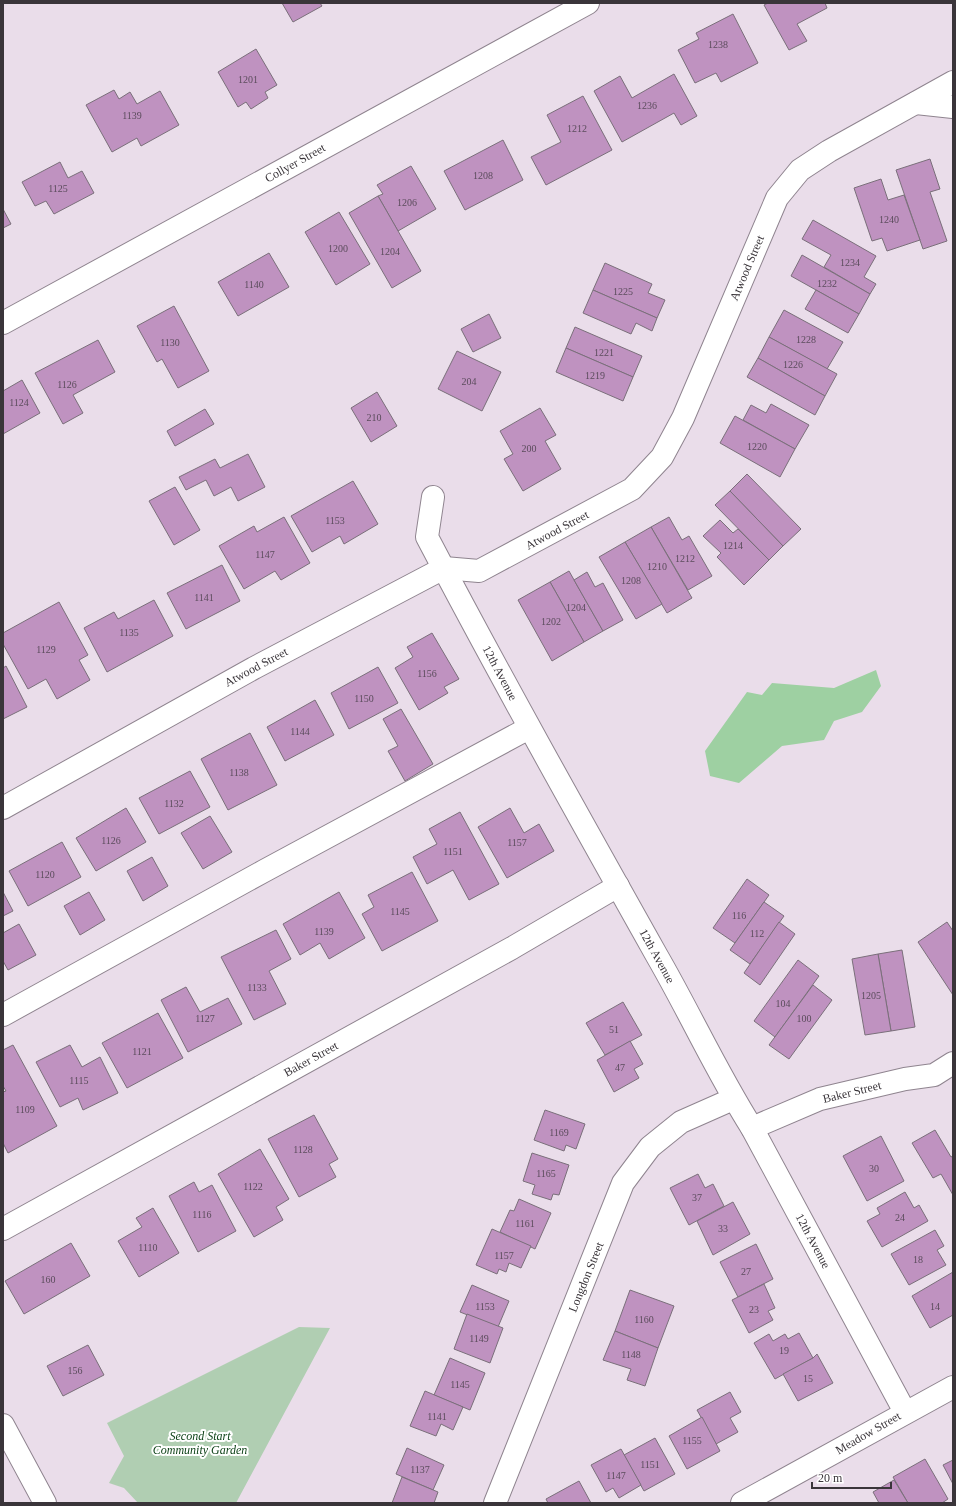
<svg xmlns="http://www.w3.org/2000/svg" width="956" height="1506" font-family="'Times New Roman',serif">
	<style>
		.green { fill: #b0ceb2 }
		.water { fill: #9ed0a2 }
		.building { fill: #bf92c0; stroke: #7a6f7a }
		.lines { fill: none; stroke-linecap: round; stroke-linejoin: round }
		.minor-casing { stroke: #8f848f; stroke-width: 24 }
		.minor { stroke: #fff; stroke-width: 22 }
		.labels { text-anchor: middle; stroke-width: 4; stroke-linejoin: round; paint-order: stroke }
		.number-label { font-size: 10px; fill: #5b4c5c }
		.street-label { font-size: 12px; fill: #3a353a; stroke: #fff }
		.park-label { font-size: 12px; font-style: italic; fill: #0d4217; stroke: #fff }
	</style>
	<rect width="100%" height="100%" fill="#eaddea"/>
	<path class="green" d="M299 1327 330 1328 236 1503H138L124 1488 109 1483 124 1456 107 1423Z"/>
	<path class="water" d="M876 670 881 686 862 712 834 721 824 740 782 746 739 783 710 776 705 751 747 692 762 695 772 683 834 688Z"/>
	<g class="building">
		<path d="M282 3H320L322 6 293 22Z"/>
		<path d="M768 3H825L827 8 797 24 807 41 789 50 764 5Z"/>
		<path d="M733 14 758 63 721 82 716 73 695 83 678 50 699 39 696 33Z"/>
		<path d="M256 49 277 85 265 92 268 98 251 109 246 102 238 107 218 72Z"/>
		<path d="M674 74 697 116 681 125 674 113 622 142 594 91 620 76 632 98Z"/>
		<path d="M114 90 119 99 130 92 137 104 160 91 179 125 141 146 137 138 112 152 86 105Z"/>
		<path d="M583 96 612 150 546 185 531 157 561 142 547 115Z"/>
		<path d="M503 140 523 180 465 210 444 171Z"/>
		<path d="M930 159 940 189 930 192 947 241 923 249 896 170Z"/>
		<path d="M60 162 68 178 82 171 94 193 54 214 46 201 35 206 22 182Z"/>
		<path d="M411 166 436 209 398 231 378 196 383 194 377 185Z"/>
		<path d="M881 179 888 200 904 195 920 240 887 251 882 238 872 241 854 188Z"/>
		<path d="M378 196 421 271 392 288 349 213Z"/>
		<path d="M3 209 11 224 3 228Z"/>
		<path d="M339 212 370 264 336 285 305 232Z"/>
		<path d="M813 220 876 256 864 277 876 284 870 294 824 267 831 255 802 239Z"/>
		<path d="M269 253 289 287 238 316 218 282Z"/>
		<path d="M802 255 870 294 859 314 791 276Z"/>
		<path d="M605 263 652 284 648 293 665 300 657 318 593 290Z"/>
		<path d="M593 290 657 318 652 331 636 323 631 334 583 313Z"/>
		<path d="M816 290 859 314 848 333 805 309Z"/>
		<path d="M174 306 209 371 178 388 162 359 157 362 137 326Z"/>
		<path d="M784 310 843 342 827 369 769 337Z"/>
		<path d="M489 314 501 338 473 352 461 329Z"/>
		<path d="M575 327 642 356 633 377 566 348Z"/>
		<path d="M769 337 837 374 825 396 758 358Z"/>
		<path d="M98 340 115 372 73 395 83 413 63 424 35 373Z"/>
		<path d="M566 348 633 377 623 401 556 372Z"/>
		<path d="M457 351 501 372 482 411 438 389Z"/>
		<path d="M758 358 825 396 815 415 747 377Z"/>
		<path d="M22 380 40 413 3 434V391Z"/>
		<path d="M377 392 397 426 371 442 351 408Z"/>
		<path d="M771 404 809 425 795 449 743 420 751 405 766 413Z"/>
		<path d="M540 408 556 435 545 441 561 469 523 491 504 459 513 454 500 431Z"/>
		<path d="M205 409 214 424 175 446 167 431Z"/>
		<path d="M735 416 795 449 780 477 720 443Z"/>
		<path d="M248 454 265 487 238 501 231 487 214 496 206 480 186 490 179 477 215 459 220 468Z"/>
		<path d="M747 474 801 529 783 546 730 491Z"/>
		<path d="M353 481 378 524 344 544 340 536 312 552 291 516Z"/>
		<path d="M175 487 200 530 174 545 149 501Z"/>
		<path d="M730 491 783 546 769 560 715 505Z"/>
		<path d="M284 517 310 563 281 580 275 571 244 589 219 546 254 526 257 532Z"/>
		<path d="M669 517 682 540 689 536 712 576 688 590 651 527Z"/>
		<path d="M720 520 733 533 738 529 769 560 744 585 717 557 721 553 703 536Z"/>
		<path d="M651 527 692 598 667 613 625 542Z"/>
		<path d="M625 542 662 604 636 619 599 557Z"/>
		<path d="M222 565 240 601 186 629 167 593Z"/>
		<path d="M569 571 603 631 584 642 550 582Z"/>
		<path d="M587 572 595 587 603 583 623 620 603 631 574 580Z"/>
		<path d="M550 582 584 642 552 661 518 600Z"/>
		<path d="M154 600 173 636 107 672 84 628 114 612 118 619Z"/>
		<path d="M59 602 88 655 79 660 90 680 57 699 46 679 28 689 3 644V633Z"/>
		<path d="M432 633 459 679 444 687 448 693 419 710 395 668 413 657 407 647Z"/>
		<path d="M6 666 27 707 3 719V668Z"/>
		<path d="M378 667 398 703 349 729 331 693Z"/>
		<path d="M315 700 334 735 285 761 267 727Z"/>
		<path d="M401 709 433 764 405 781 388 751 398 746 383 719Z"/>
		<path d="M250 733 277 785 228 810 201 759Z"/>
		<path d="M190 771 210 807 159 834 139 798Z"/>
		<path d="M126 808 146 842 96 871 76 838Z"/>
		<path d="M510 808 524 833 539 824 554 851 507 878 478 827Z"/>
		<path d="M460 812 499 884 469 900 453 870 427 884 413 857 437 844 429 829Z"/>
		<path d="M210 816 232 852 203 869 181 833Z"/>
		<path d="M62 842 81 877 28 906 9 871Z"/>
		<path d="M152 857 168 886 143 901 127 871Z"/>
		<path d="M412 872 438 921 382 951 362 914 374 907 368 895Z"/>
		<path d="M747 879 769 895 735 943 713 928Z"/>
		<path d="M3 892 13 911 3 916Z"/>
		<path d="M89 892 105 920 80 935 64 906Z"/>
		<path d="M339 892 365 938 329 959 320 943 300 955 283 924Z"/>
		<path d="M764 902 784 916 750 964 730 950Z"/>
		<path d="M779 922 795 934 760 985 744 973Z"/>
		<path d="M947 922 953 931V995L918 942Z"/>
		<path d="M19 924 36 955 8 970 3 961V933Z"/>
		<path d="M276 930 291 959 269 971 286 1004 254 1020 221 957Z"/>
		<path d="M902 950 915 1027 891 1031 878 954Z"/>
		<path d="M878 954 891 1031 865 1035 852 959Z"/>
		<path d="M798 960 819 976 775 1037 754 1021Z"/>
		<path d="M813 985 832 1000 789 1059 769 1045Z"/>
		<path d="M186 987 200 1012 228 998 242 1024 188 1052 161 1000Z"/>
		<path d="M623 1002 642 1035 605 1055 586 1023Z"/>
		<path d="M158 1013 183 1058 127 1088 102 1043Z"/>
		<path d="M630 1041 643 1064 634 1069 639 1078 614 1092 597 1060Z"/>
		<path d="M13 1045 57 1126 8 1153 3 1143V1092L6 1091 3 1086V1050Z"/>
		<path d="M70 1045 82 1067 100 1057 118 1093 83 1110 78 1098 60 1107 36 1062Z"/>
		<path d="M545 1110 585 1124 576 1149 566 1145 564 1151 534 1140Z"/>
		<path d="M314 1115 338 1159 329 1164 336 1177 299 1197 268 1139Z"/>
		<path d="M935 1130 951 1157 953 1156V1195L941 1174 933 1178 912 1143Z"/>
		<path d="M881 1136 904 1181 867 1201 843 1156Z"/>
		<path d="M260 1149 289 1199 276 1207 283 1220 254 1237 218 1174Z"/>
		<path d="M532 1153 569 1165 559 1195 553 1194 551 1200 532 1194 535 1185 523 1181Z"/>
		<path d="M698 1174 705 1188 713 1184 724 1206 689 1225 670 1188Z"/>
		<path d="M194 1182 199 1192 212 1185 236 1231 198 1252 169 1196Z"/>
		<path d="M905 1192 914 1208 919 1205 928 1221 882 1247 867 1221 880 1214 877 1208Z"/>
		<path d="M519 1199 551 1213 535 1249 500 1232 510 1210 514 1211Z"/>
		<path d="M733 1202 750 1234 713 1255 697 1221Z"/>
		<path d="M153 1208 179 1253 139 1277 118 1241 142 1227 136 1218Z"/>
		<path d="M492 1229 531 1246 521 1268 509 1263 506 1272 499 1269 497 1274 476 1265Z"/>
		<path d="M935 1230 944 1246 937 1250 946 1265 909 1285 891 1254Z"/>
		<path d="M71 1243 90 1276 24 1314 5 1281Z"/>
		<path d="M756 1244 773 1279 738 1297 720 1262Z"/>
		<path d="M953 1272V1315L930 1328 912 1296Z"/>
		<path d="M764 1284 775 1308 768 1311 773 1320 749 1333 732 1300Z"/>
		<path d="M472 1285 509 1301 498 1327 460 1312Z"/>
		<path d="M630 1290 674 1306 658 1348 615 1331Z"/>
		<path d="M467 1314 503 1328 490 1363 454 1349Z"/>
		<path d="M615 1331 658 1348 645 1386 627 1380 631 1369 603 1360Z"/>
		<path d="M799 1333 813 1358 775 1379 754 1343 769 1334 773 1341 785 1334 788 1339Z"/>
		<path d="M88 1345 104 1375 63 1396 47 1366Z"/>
		<path d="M817 1354 833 1383 798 1401 783 1374 813 1358Z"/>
		<path d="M450 1358 485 1373 470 1410 434 1395Z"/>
		<path d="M425 1391 463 1407 453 1430 441 1424 436 1436 410 1426Z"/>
		<path d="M730 1392 741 1412 730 1418 738 1432 716 1444 697 1410Z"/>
		<path d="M702 1417 720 1451 687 1469 669 1436Z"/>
		<path d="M655 1438 675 1474 644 1491 624 1455Z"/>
		<path d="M407 1448 444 1465 433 1490 396 1474Z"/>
		<path d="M621 1449 641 1485 619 1498 613 1488 606 1492 591 1465Z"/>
		<path d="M925 1459 948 1499 942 1503H908L893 1477Z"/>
		<path d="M953 1460V1484L943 1465Z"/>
		<path d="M402 1477 438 1492 434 1503H392Z"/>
		<path d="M894 1480 908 1503H879L873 1492Z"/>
		<path d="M579 1481 591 1503H548L546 1499Z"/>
	</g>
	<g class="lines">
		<g class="minor-casing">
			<g id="minor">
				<path d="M916 103 953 107"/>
				<path d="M3 323 588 3"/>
				<path d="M433 497 427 537C501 678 579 817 657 956 690 1013 717 1073 752 1128L905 1412"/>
				<path d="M3 808 254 668 444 568 479 571 632 489 662 457 683 418 777 198 800 170 829 151 953 82"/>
				<path d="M3 1015 264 871 529 728"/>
				<path d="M752 1128 820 1099 905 1079 934 1075 953 1063"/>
				<path d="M3 1229 512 948 618 886"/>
				<path d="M3 1425 45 1503"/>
				<path d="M495 1503 623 1183 650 1147 681 1122 733 1099"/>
				<path d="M742 1503 953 1387"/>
			</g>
		</g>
		<use href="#minor" class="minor"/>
	</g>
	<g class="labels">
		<g class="number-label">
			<text x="718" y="48">1238</text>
			<text x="248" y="83">1201</text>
			<text x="647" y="109">1236</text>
			<text x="132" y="119">1139</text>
			<text x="577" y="132">1212</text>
			<text x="483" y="179">1208</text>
			<text x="58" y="192">1125</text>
			<text x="407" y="206">1206</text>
			<text x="889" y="223">1240</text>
			<text x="338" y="252">1200</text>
			<text x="390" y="255">1204</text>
			<text x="850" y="266">1234</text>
			<text x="827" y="287">1232</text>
			<text x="254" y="288">1140</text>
			<text x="623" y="295">1225</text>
			<text x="806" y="343">1228</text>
			<text x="170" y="346">1130</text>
			<text x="604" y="356">1221</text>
			<text x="793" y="368">1226</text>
			<text x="595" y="379">1219</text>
			<text x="469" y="385">204</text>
			<text x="67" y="388">1126</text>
			<text x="19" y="406">1124</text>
			<text x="374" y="421">210</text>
			<text x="757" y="450">1220</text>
			<text x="529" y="452">200</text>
			<text x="335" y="524">1153</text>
			<text x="733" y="549">1214</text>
			<text x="265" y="558">1147</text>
			<text x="685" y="562">1212</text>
			<text x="657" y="570">1210</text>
			<text x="631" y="584">1208</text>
			<text x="204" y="601">1141</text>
			<text x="576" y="611">1204</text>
			<text x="551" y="625">1202</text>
			<text x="129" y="636">1135</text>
			<text x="46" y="653">1129</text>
			<text x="427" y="677">1156</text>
			<text x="364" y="702">1150</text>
			<text x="300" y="735">1144</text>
			<text x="239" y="776">1138</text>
			<text x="174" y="807">1132</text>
			<text x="111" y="844">1126</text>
			<text x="517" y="846">1157</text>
			<text x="453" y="855">1151</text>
			<text x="45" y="878">1120</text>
			<text x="400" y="915">1145</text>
			<text x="739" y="919">116</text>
			<text x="324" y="935">1139</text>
			<text x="757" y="937">112</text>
			<text x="257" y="991">1133</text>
			<text x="871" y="999">1205</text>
			<text x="783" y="1007">104</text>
			<text x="205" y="1022">1127</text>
			<text x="804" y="1022">100</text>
			<text x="614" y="1033">51</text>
			<text x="142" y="1055">1121</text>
			<text x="620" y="1071">47</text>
			<text x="79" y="1084">1115</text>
			<text x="25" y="1113">1109</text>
			<text x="559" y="1136">1169</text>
			<text x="303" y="1153">1128</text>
			<text x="874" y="1172">30</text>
			<text x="546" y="1177">1165</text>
			<text x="253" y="1190">1122</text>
			<text x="697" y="1201">37</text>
			<text x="202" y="1218">1116</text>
			<text x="900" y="1221">24</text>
			<text x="525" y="1227">1161</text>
			<text x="723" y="1232">33</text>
			<text x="148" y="1251">1110</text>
			<text x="504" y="1259">1157</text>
			<text x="918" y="1263">18</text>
			<text x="746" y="1275">27</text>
			<text x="48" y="1283">160</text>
			<text x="485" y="1310">1153</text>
			<text x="935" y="1310">14</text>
			<text x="754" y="1313">23</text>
			<text x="644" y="1323">1160</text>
			<text x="479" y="1342">1149</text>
			<text x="784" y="1354">19</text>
			<text x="631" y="1358">1148</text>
			<text x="75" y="1374">156</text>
			<text x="808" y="1382">15</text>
			<text x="460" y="1388">1145</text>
			<text x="437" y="1420">1141</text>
			<text x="692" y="1444">1155</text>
			<text x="650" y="1468">1151</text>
			<text x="420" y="1473">1137</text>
			<text x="616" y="1479">1147</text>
		</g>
		<g class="street-label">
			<text transform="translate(295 163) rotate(-29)" y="4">Collyer Street</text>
			<text transform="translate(747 268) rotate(-67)" y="4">Atwood Street</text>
			<text transform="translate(557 530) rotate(-28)" y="4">Atwood Street</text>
			<text transform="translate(256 667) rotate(-28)" y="4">Atwood Street</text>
			<text transform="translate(500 673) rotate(62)" y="4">12th Avenue</text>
			<text transform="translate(657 956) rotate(61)" y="4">12th Avenue</text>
			<text transform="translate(311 1059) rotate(-29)" y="4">Baker Street</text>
			<text transform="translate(852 1092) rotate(-14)" y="4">Baker Street</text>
			<text transform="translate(813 1241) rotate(62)" y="4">12th Avenue</text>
			<text transform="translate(586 1277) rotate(-68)" y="4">Longdon Street</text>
			<text transform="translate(868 1433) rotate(-30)" y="4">Meadow Street</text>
		</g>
		<g class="park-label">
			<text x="200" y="1440">Second Start<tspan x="200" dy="14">Community Garden</tspan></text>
		</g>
	</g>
	<rect width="956" height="1506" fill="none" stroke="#3a353a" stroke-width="8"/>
	<path d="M812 1482v6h79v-6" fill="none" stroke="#3a353a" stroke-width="2"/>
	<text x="818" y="1482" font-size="12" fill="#3a353a" stroke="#ffffff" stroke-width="3" paint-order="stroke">20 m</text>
</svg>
